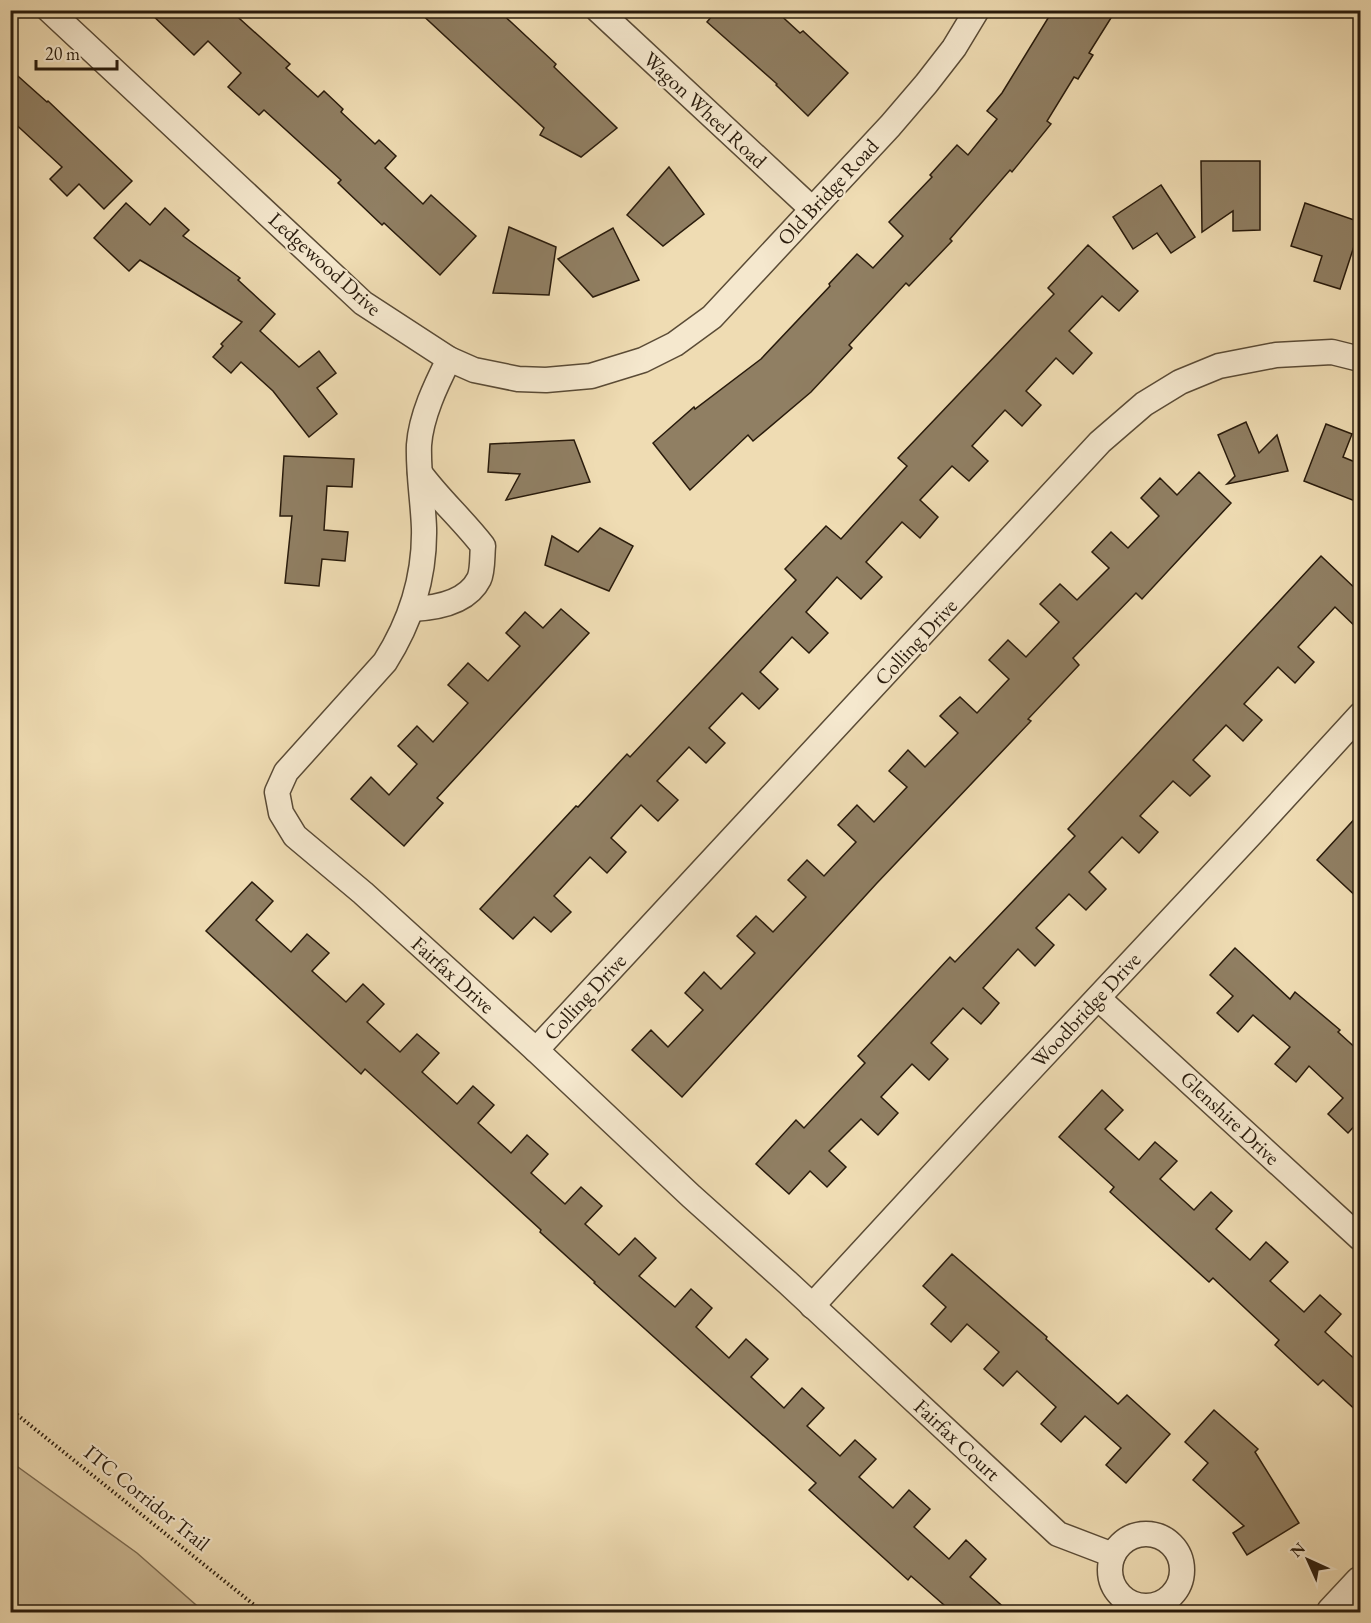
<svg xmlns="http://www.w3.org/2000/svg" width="1371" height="1623" font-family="'EB Garamond',serif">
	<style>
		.green { fill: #cdbb97; stroke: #7b6b52; stroke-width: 1.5 }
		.building { fill: #907f63; stroke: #291b0c; stroke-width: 1.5 }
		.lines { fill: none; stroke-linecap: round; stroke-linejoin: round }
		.minor-casing { stroke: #5a4b36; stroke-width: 27 }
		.tertiary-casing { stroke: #5a4b36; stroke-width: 33 }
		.path { stroke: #291b0c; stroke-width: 4; stroke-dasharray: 1.5 3; stroke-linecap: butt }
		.minor { stroke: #f5e8ce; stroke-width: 24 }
		.tertiary { stroke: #f5e8ce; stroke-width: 30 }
		.labels { text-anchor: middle; stroke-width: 4.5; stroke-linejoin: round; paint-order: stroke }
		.street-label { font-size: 21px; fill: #291b0c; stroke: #f5e8ce }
	</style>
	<rect width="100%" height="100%" fill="#efdcb3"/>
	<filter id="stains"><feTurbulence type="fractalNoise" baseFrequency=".00333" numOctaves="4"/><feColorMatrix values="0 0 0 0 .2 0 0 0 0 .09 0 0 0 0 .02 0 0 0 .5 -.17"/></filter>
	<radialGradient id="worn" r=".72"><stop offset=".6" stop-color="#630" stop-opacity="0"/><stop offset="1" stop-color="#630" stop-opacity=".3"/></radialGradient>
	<path class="green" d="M11 1462 137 1553 204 1612H11Z"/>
	<g class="building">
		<path d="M147 10H230L290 64 286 68 318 97 324 91 343 109 341 112 375 144 379 140 396 156 385 168 423 204 431 195 476 236 440 275 384 223 382 225 338 183 341 180 264 110 259 115 228 87 241 73 208 41 194 55Z"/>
		<path d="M417 10H498L556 64 554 67 617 128 581 157 540 135 544 128Z"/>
		<path d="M717 10H775L800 33 803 31 848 73 808 116 776 85 777 84 707 22Z"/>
		<path d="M1053 10H1116L1089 53 1093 55 1078 79 1074 77 1047 121 1051 124 1012 172 1010 170 950 239 952 241 909 286 906 283 849 345 852 348 811 392 753 441 748 435 690 490 653 443 694 407 695 409 761 359 830 286 829 284 857 254 873 268 903 236 889 222 932 177 930 175 957 145 968 155 997 119 987 111 1002 93Z"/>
		<path d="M10 69 47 102 48 101 132 181 104 209 79 184 67 196 50 179 62 167 10 119Z"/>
		<path d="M1201 161H1260V230L1233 231V211L1202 232Z"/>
		<path d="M669 167 704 214 663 246 627 215Z"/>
		<path d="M1161 185 1195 237 1171 253 1157 233 1133 249 1113 217Z"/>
		<path d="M126 203 150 225 165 208 189 230 183 236 240 278 238 280 275 314 260 331 299 367 319 351 336 373 317 388 337 414 309 437 273 391 241 362 231 373 213 357 223 346 221 344 242 322 140 260 129 271 94 238Z"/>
		<path d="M1305 203 1360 222V228L1340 289 1314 281 1322 256 1291 246Z"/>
		<path d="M509 227 556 247 549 295 493 293Z"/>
		<path d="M613 228 639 280 593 297 558 259Z"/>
		<path d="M1088 245 1138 291 1119 311 1102 296 1069 331 1092 353 1073 374 1056 358 1026 391 1041 405 1022 426 1005 410 972 446 988 461 969 481 952 466 920 500 938 517 920 538 902 522 866 562 882 577 861 599 837 577 806 612 828 633 809 653 792 637 760 672 778 689 759 709 742 693 709 728 725 743 706 763 689 747 657 781 678 800 658 821 641 805 611 838 626 852 607 873 590 857 554 896 571 912 551 932 534 917 513 939 480 909 576 806 578 807 627 754 630 757 796 580 785 569 826 526 841 539 907 466 898 458 1054 294 1048 288Z"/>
		<path d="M1246 422 1259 453 1277 435 1288 471 1227 484 1235 476 1218 435Z"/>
		<path d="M1326 424 1352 434 1343 457 1360 464V503L1304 481Z"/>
		<path d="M574 440 590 482 506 500 520 474 488 472 490 444Z"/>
		<path d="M284 456 354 459 352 487 327 486 324 530 348 532 345 561 322 559 319 586 285 583 292 516H280Z"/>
		<path d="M1199 472 1231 503 1142 599 1136 593 1073 658 1079 665 1028 719 1031 721 877 883 682 1097 632 1050 651 1030 668 1047 703 1010 685 993 704 972 721 989 755 953 737 936 756 916 773 932 806 897 788 880 807 860 824 876 856 842 838 825 857 805 874 822 907 787 889 771 908 750 925 767 958 733 940 716 950 706 960 697 977 713 1009 679 989 660 1008 640 1026 657 1059 622 1040 604 1060 584 1077 600 1109 568 1092 552 1111 532 1128 548 1159 516 1141 498 1160 478 1177 495Z"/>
		<path d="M600 528 633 546 609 591 545 565 552 536 578 552Z"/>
		<path d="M1321 556 1360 593V631L1335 607 1298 647 1314 662 1295 683 1278 667 1244 704 1262 720 1243 741 1226 725 1193 760 1210 776 1190 796 1173 781 1140 816 1158 832 1139 853 1122 837 1089 872 1106 889 1086 910 1069 894 1036 928 1054 945 1035 966 1018 949 983 988 999 1003 990 1014 981 1024 963 1008 931 1043 948 1059 929 1080 912 1064 881 1097 898 1113 878 1135 861 1119 829 1151 846 1167 827 1187 810 1171 789 1194 756 1164 796 1120 804 1128 865 1063 858 1056 950 957 955 962 1075 836 1068 829Z"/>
		<path d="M561 609 589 633 437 798 443 803 404 846 351 799 371 777 389 795 417 764 398 746 417 726 433 742 468 703 448 685 468 663 488 681 520 646 506 633 525 612 543 628Z"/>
		<path d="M1360 813V900L1317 860Z"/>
		<path d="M252 882 273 901 256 920 291 952 307 934 329 953 312 971 346 1002 363 984 384 1004 367 1022 400 1052 417 1034 439 1053 422 1072 457 1104 473 1086 494 1105 478 1123 511 1153 527 1135 548 1154 531 1173 565 1204 581 1187 602 1206 585 1224 619 1255 635 1238 656 1258 639 1276 675 1307 691 1289 712 1308 696 1327 729 1358 746 1339 768 1359 751 1377 784 1408 802 1388 824 1408 807 1426 840 1456 855 1440 876 1459 859 1477 893 1508 909 1490 930 1509 914 1527 949 1559 966 1540 986 1559 970 1577 1009 1612H952L911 1576 908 1580 809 1490 816 1483 594 1283 595 1282 540 1232 541 1230 432 1130 365 1069 361 1074 206 931Z"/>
		<path d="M1235 948 1290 999 1295 992 1340 1030 1338 1032 1360 1052V1120L1348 1133 1328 1114 1343 1098 1309 1066 1296 1082 1275 1064 1290 1047 1253 1015 1238 1032 1217 1013 1233 996 1210 975Z"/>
		<path d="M1102 1090 1123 1110 1105 1129 1139 1160 1155 1142 1177 1161 1160 1179 1194 1210 1211 1192 1232 1211 1216 1229 1250 1260 1266 1242 1288 1262 1270 1281 1304 1312 1320 1295 1341 1314 1325 1332 1360 1364V1414L1323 1380 1318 1385 1275 1345 1279 1340 1213 1278 1209 1282 1110 1192 1114 1187 1059 1137Z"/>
		<path d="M952 1254 1047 1337 1046 1339 1118 1404 1127 1395 1170 1434 1126 1483 1106 1465 1121 1448 1085 1416 1061 1442 1041 1424 1056 1407 1017 1371 1003 1386 984 1369 999 1352 967 1324 951 1342 931 1324 946 1307 923 1286Z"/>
		<path d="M1214 1410 1258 1449 1255 1452 1299 1523 1247 1555 1233 1533 1244 1526 1193 1480 1208 1463 1185 1442Z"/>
	</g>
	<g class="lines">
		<g class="minor-casing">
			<g id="minor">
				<path d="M49 10 363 303 449 359 474 370 518 379 546 380 591 376 643 360 675 344 712 317 890 126 926 84 954 48 977 10"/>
				<path d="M598 10 812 209"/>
				<path d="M449 359C436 385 421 416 419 445 418 473 423 500 424 528 425 576 411 621 385 662L286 772 277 792 281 813 295 836 363 893 536 1050 691 1196 787 1282 1058 1534 1113 1555"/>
				<path d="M412 609C436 608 467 603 479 579 483 571 482 555 483 546 463 520 439 499 420 473"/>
				<path d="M1098 998 1360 1238"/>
				<path d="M536 1050 1100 442 1144 404 1180 382 1219 366 1276 355 1332 352 1360 359"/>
				<path d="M812 1306 988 1115 1252 833 1360 715"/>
				<circle cx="1146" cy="1570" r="36"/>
			</g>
		</g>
		<g class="tertiary-casing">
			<path id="tertiary" d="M1332 1612 1360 1582"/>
		</g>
		<path class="path" d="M10 1409 263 1612"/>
		<use href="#minor" class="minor"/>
		<use href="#tertiary" class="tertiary"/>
	</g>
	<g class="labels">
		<g class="street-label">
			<text transform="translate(705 110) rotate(43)" y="7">Wagon Wheel Road</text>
			<text transform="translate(828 192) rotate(-47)" y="7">Old Bridge Road</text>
			<text transform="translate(325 264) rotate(42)" y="7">Ledgewood Drive</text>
			<text transform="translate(916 642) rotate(-47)" y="7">Colling Drive</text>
			<text transform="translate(453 975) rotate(42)" y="7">Fairfax Drive</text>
			<text transform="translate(585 997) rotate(-47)" y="7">Colling Drive</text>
			<text transform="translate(1086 1010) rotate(-47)" y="7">Woodbridge Drive</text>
			<text transform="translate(1230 1118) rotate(43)" y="7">Glenshire Drive</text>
			<text transform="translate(957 1440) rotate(43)" y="7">Fairfax Court</text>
			<text transform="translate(147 1498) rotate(39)" y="7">ITC Corridor Trail</text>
		</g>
	</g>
	<rect width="1371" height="1623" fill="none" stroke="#efdcb3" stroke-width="36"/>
	<rect x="12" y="12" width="1347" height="1599" fill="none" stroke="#291b0c" stroke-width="3"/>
	<rect x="18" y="18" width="1335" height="1587" fill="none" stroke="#291b0c" stroke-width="1.5"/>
	<g transform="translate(1308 1560) rotate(315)" stroke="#f5e8ce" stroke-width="4.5" paint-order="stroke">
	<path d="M0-4.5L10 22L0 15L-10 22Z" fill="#291b0c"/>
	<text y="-9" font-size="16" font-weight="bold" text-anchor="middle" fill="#291b0c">N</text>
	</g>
	<path d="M36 60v9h81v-9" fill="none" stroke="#291b0c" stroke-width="3"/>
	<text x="45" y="60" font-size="18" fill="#291b0c" stroke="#f5e8ce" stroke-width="4.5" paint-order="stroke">20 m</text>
	<rect width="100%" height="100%" filter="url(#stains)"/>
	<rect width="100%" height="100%" fill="url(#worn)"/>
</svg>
